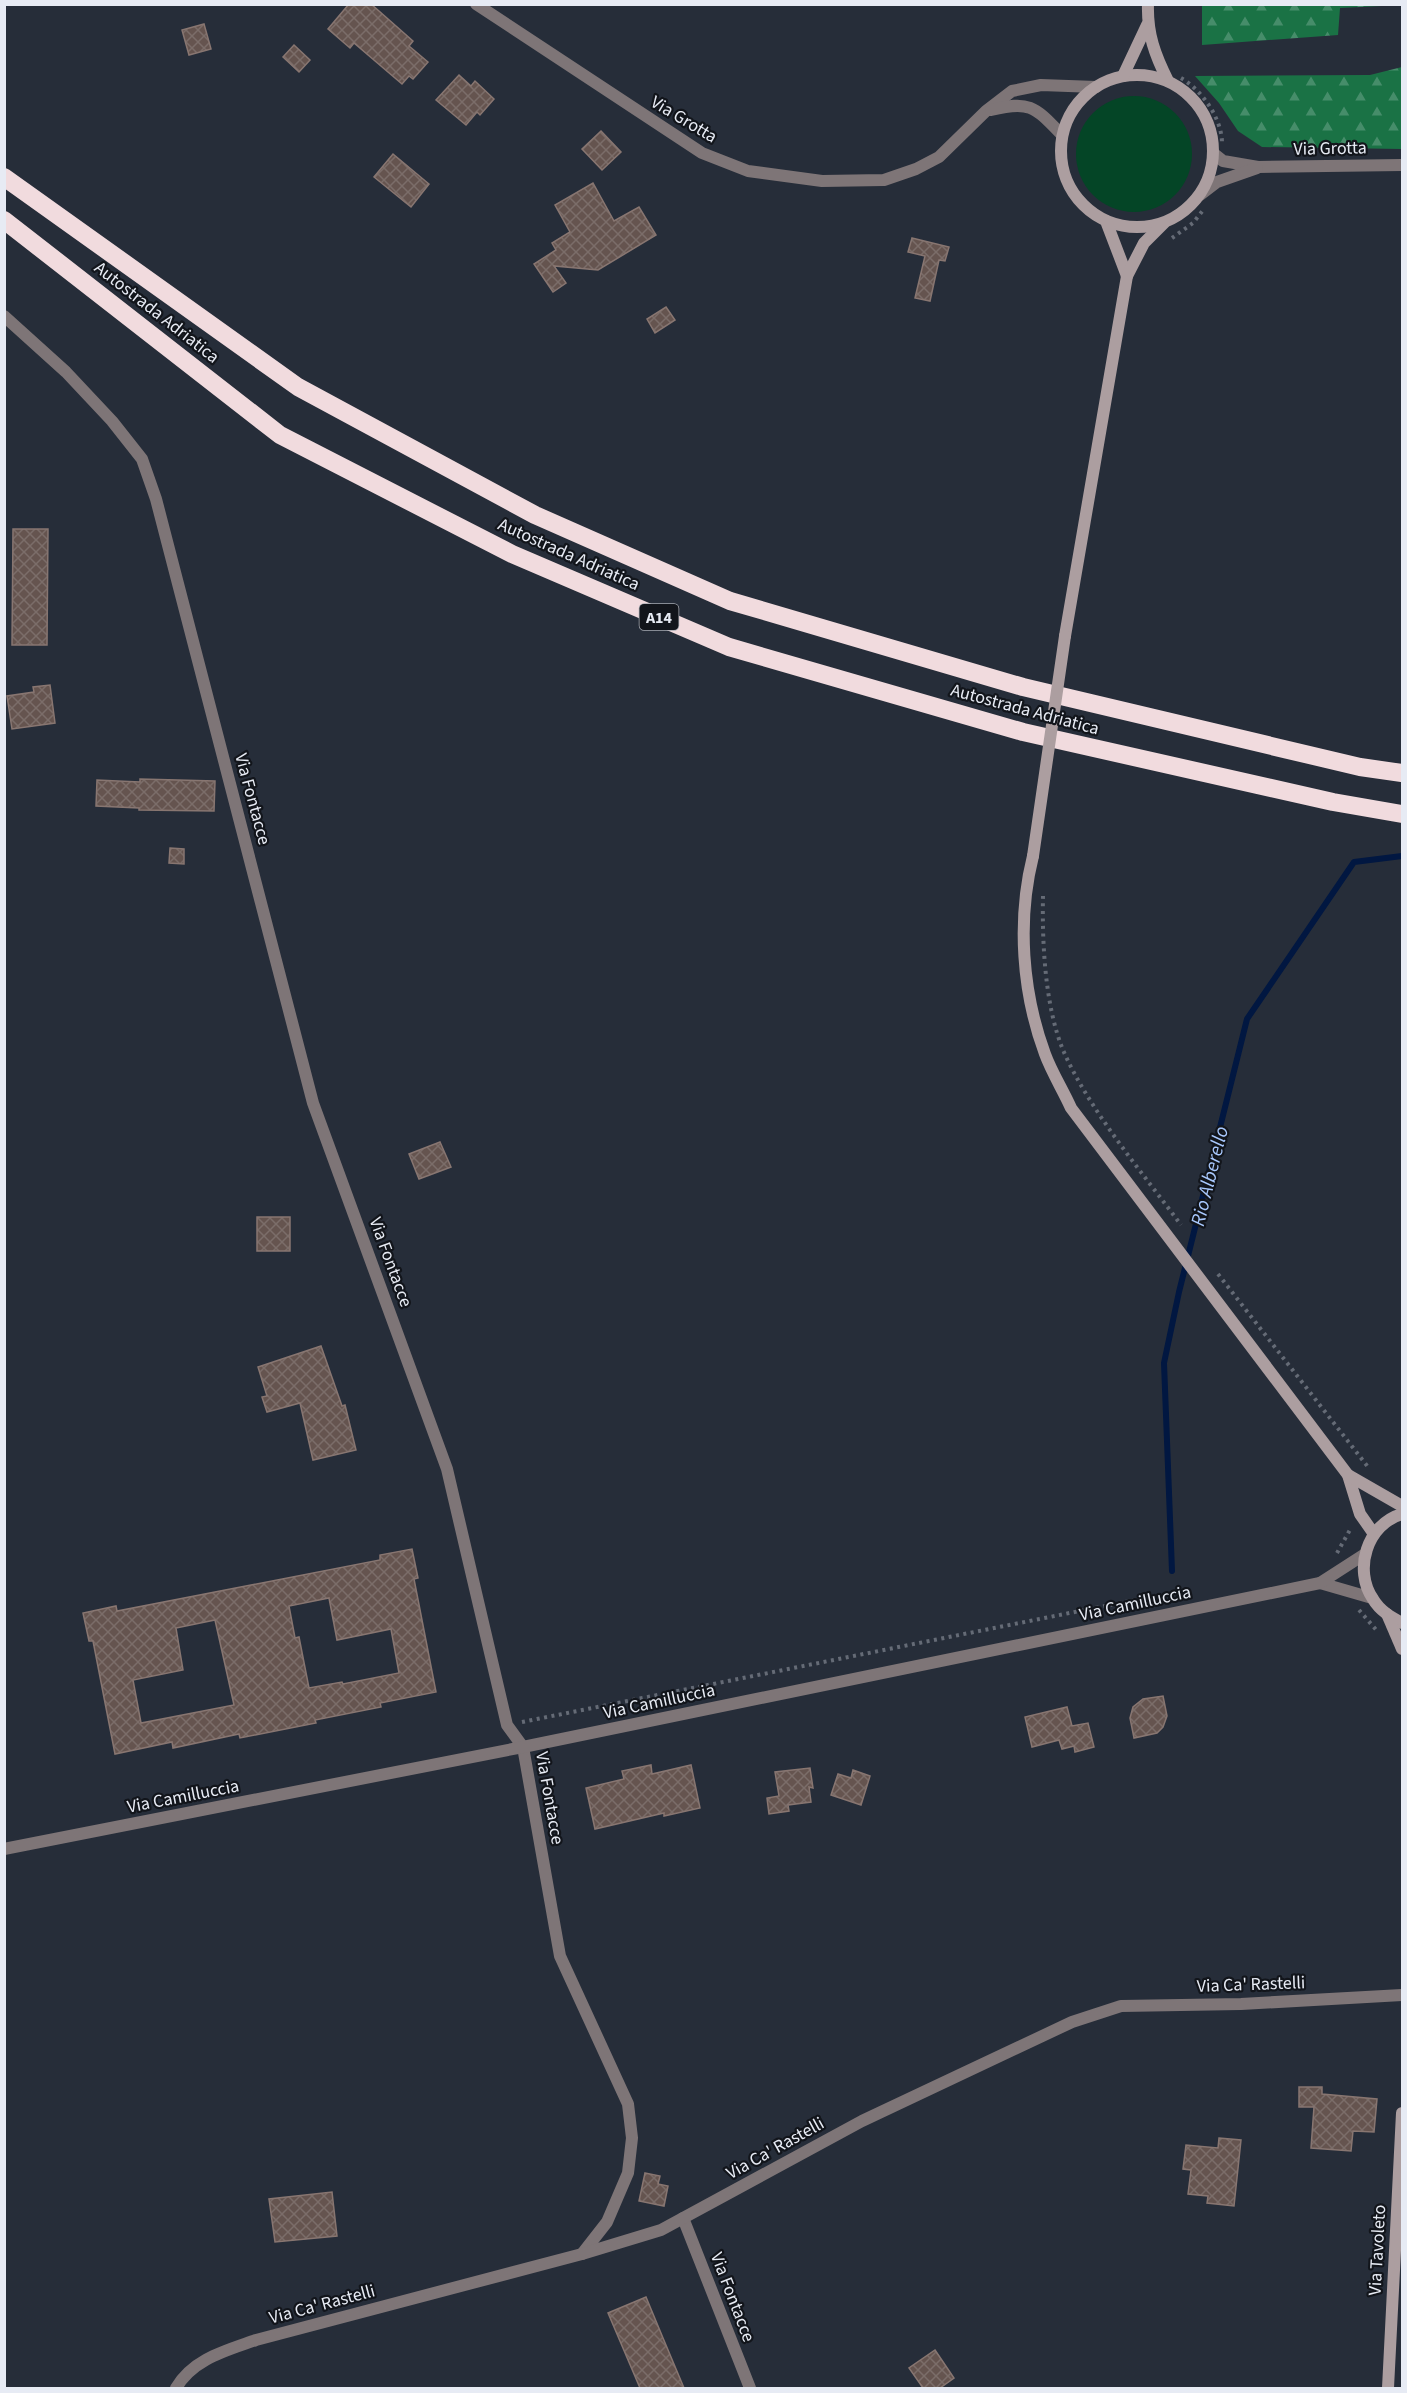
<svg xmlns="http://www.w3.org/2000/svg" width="1407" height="2393" font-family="'Source Sans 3',sans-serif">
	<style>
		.green { fill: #044526 }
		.forest { fill: url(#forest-firs) }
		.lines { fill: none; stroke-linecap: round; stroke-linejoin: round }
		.stream { stroke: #011741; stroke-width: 6 }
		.building { fill: url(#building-cross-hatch); stroke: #887671; stroke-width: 1.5; fill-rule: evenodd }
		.path { stroke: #656b76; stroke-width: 4; stroke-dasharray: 3 4.5; stroke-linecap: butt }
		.minor { stroke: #7e7577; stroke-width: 12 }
		.tertiary { stroke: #7e7577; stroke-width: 12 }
		.secondary { stroke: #ac9ea0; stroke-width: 12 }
		.motorway { stroke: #f1dbde; stroke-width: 18 }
		.secondary-bridge { stroke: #ac9ea0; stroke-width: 12 }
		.labels { text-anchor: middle; stroke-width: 4.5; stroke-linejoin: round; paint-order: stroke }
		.shield { fill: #12151b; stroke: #a7abb3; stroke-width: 1.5 }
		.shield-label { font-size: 16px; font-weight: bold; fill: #e7ebf4 }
		.street-label { font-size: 18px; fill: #e7ebf4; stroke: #12151b }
		.water-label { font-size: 20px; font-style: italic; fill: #a8c8fd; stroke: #12151b }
	</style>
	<defs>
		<pattern id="forest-firs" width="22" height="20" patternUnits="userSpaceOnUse" patternTransform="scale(1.5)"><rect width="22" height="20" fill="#1a7245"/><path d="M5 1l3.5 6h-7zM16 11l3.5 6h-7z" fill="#468d6a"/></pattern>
		<pattern id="building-cross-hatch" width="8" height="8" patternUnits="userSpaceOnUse" patternTransform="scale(1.5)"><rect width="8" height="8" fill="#65544f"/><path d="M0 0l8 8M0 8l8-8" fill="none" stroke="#7b6d69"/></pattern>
	</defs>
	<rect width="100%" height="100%" fill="#262d39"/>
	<circle class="green" cx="1134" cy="154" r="58"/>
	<g class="forest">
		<path d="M1202 5 1402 4V5L1340 8 1338 35 1202 45Z"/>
		<path d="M1402 67V149L1262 147 1238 131 1219 103 1195 76 1370 75Z"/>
	</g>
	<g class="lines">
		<path class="stream" d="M1172 1571 1164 1363 1179 1292 1247 1019 1354 862 1402 856"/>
	</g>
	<g class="building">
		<path d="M349 4H371L413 41 409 46 428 62 413 79 409 76 402 84 354 43 350 48 328 29Z"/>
		<path d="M204 24 211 49 189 55 182 30Z"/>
		<path d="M294 45 310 60 299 72 283 57Z"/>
		<path d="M459 75 471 86 475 81 494 99 480 115 477 112 466 125 436 100Z"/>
		<path d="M601 131 621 152 602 170 582 149Z"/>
		<path d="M393 154 429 184 411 207 374 177Z"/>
		<path d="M593 183 614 221 639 207 656 235 598 270 554 266 566 283 553 292 534 264 556 250 552 243 570 232 555 205Z"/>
		<path d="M912 238 949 247 945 261 939 260 930 301 915 298 925 256 908 252Z"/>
		<path d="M666 307 675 320 655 333 647 319Z"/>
		<path d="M13 529H48L47 645H12Z"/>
		<path d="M50 685 55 723 12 729 7 696 34 692 33 687Z"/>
		<path d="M140 779 215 781 214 811 139 810V808L96 806 97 780 140 782Z"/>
		<path d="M170 848 184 849V864L169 863Z"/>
		<path d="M440 1142 451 1167 419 1179 409 1154Z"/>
		<rect x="257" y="1217" width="33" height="34"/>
		<path d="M321 1346 342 1406 345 1405 356 1450 313 1460 300 1403 267 1412 262 1397 267 1396 258 1367Z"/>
		<path d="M412 1549 418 1578 414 1579 436 1692 380 1703 381 1707 315 1720 316 1723 240 1738 239 1734 173 1748 172 1742 115 1754 93 1641H89L83 1613 116 1606 117 1611 380 1560V1555ZM329 1598 337 1640 391 1629 399 1673 343 1684 342 1682 309 1688 299 1637 295 1638 289 1606ZM215 1620 234 1705 141 1723 133 1680 183 1670 176 1628Z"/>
		<path d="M1163 1696 1167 1716 1163 1727 1157 1733 1134 1738 1130 1718 1133 1707 1143 1699Z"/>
		<path d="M1067 1707 1072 1726 1088 1723 1094 1747 1075 1752 1074 1746 1062 1749 1059 1740 1032 1747 1025 1717Z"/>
		<path d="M651 1765 652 1774 691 1765 700 1808 664 1816V1813L595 1829 586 1788 624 1779 622 1771Z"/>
		<path d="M810 1768 813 1788 809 1787 811 1802 788 1805 789 1811 769 1814 767 1798 779 1796 775 1772Z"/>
		<path d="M853 1770 870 1776 861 1805 831 1795 838 1774 851 1778Z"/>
		<path d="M1299 2087H1322V2094L1377 2099 1374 2132 1353 2131 1351 2151 1311 2148 1314 2107H1299Z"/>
		<path d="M1219 2138 1241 2140 1234 2206 1207 2203 1208 2196 1188 2194 1191 2170 1183 2169 1186 2145 1218 2148Z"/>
		<path d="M645 2173 660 2176 658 2184 668 2186 664 2206 639 2201Z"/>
		<path d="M332 2192 337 2236 275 2242 269 2199Z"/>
		<path d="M646 2297 663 2338 684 2388H640L608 2313Z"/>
		<path d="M935 2350 954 2378 940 2388H923L909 2368Z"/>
	</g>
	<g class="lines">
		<g class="path">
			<path d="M1181 78C1202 90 1222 119 1222 143"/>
			<path d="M1172 238 1193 223 1204 209"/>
			<path d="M1043 896C1042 943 1045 1006 1063 1050 1089 1110 1142 1172 1181 1225"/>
			<path d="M1218 1274 1368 1467"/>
			<path d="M1337 1553 1351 1528"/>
			<path d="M1359 1610 1378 1632"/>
			<path d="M522 1722 1145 1598H1165"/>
		</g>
		<g class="minor">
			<path d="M4 316 66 372 112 421 142 459 156 499 313 1103 447 1469 507 1725 523 1747 560 1956 628 2104 632 2138 628 2173 607 2222 582 2254"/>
			<path d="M1320 1583 1372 1598"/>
			<path d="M4 1849 523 1747 1320 1583 1365 1554"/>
			<path d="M683 2218 750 2388"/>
			<path d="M176 2388C193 2359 225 2351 256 2340L582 2254 661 2230 862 2121 1072 2022 1121 2006 1241 2004 1402 1995"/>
		</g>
		<g class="tertiary">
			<path d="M476 4 702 153 748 171 822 181 884 180 916 169 939 157 986 111 1012 91 1041 85 1096 87"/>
			<path d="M991 110C1030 100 1035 107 1062 135"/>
			<path d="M1213 153 1223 161 1258 167 1402 165"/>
			<path d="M1200 195 1217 182 1257 168"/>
		</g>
		<g class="secondary">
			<path d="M1148 4C1147 34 1155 55 1168 81"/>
			<circle cx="1137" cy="151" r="76"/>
			<path d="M1123 76 1147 25"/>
			<path d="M1106 221 1127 276"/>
			<path d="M1065 636 1127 276 1144 243 1164 223"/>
			<path d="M1033 856C1017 920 1022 992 1045 1054 1052 1073 1063 1090 1071 1108L1348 1475 1360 1514 1374 1534"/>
			<path d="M1348 1475 1402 1506"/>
			<path d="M1402 1514C1367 1524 1353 1570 1373 1599 1380 1611 1391 1617 1402 1623"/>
			<path d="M1387 1614 1402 1649"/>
			<path d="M1388 2388 1402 2113"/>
		</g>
		<g class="motorway">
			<path d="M4 177 298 387 535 515 730 601 1023 687 1360 767 1402 773"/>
			<path d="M4 220 280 435 512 554 729 647 1023 732 1333 802 1402 814"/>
		</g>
		<path class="secondary-bridge" d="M1033 856 1065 636"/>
	</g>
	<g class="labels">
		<rect class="shield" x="639.5" y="604" width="39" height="26" rx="4.5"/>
		<g class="shield-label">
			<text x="659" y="623">A14</text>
		</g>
		<g class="street-label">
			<text transform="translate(684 119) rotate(31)" y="6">Via Grotta</text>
			<text transform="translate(1330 148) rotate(-1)" y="6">Via Grotta</text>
			<text transform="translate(157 312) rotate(38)" y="6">Autostrada Adriatica</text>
			<text transform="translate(569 554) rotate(24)" y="6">Autostrada Adriatica</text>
			<text transform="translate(1025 709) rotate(15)" y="6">Autostrada Adriatica</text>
			<text transform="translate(253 799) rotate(75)" y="6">Via Fontacce</text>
			<text transform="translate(391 1262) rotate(70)" y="6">Via Fontacce</text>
			<text transform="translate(1135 1603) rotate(-12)" y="6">Via Camilluccia</text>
			<text transform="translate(659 1701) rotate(-12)" y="6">Via Camilluccia</text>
			<text transform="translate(183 1796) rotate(-11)" y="6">Via Camilluccia</text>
			<text transform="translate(550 1798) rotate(80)" y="6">Via Fontacce</text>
			<text transform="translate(1251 1984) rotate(-2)" y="6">Via Ca' Rastelli</text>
			<text transform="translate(775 2148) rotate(-29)" y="6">Via Ca' Rastelli</text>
			<text transform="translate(1377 2250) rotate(-87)" y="6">Via Tavoleto</text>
			<text transform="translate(733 2297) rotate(69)" y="6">Via Fontacce</text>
			<text transform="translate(322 2304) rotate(-15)" y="6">Via Ca' Rastelli</text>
		</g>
		<g class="water-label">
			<text transform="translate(1209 1176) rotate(-76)" y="7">Rio Alberello</text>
		</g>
	</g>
	<rect width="1407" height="2393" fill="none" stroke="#e7ebf4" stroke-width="12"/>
</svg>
